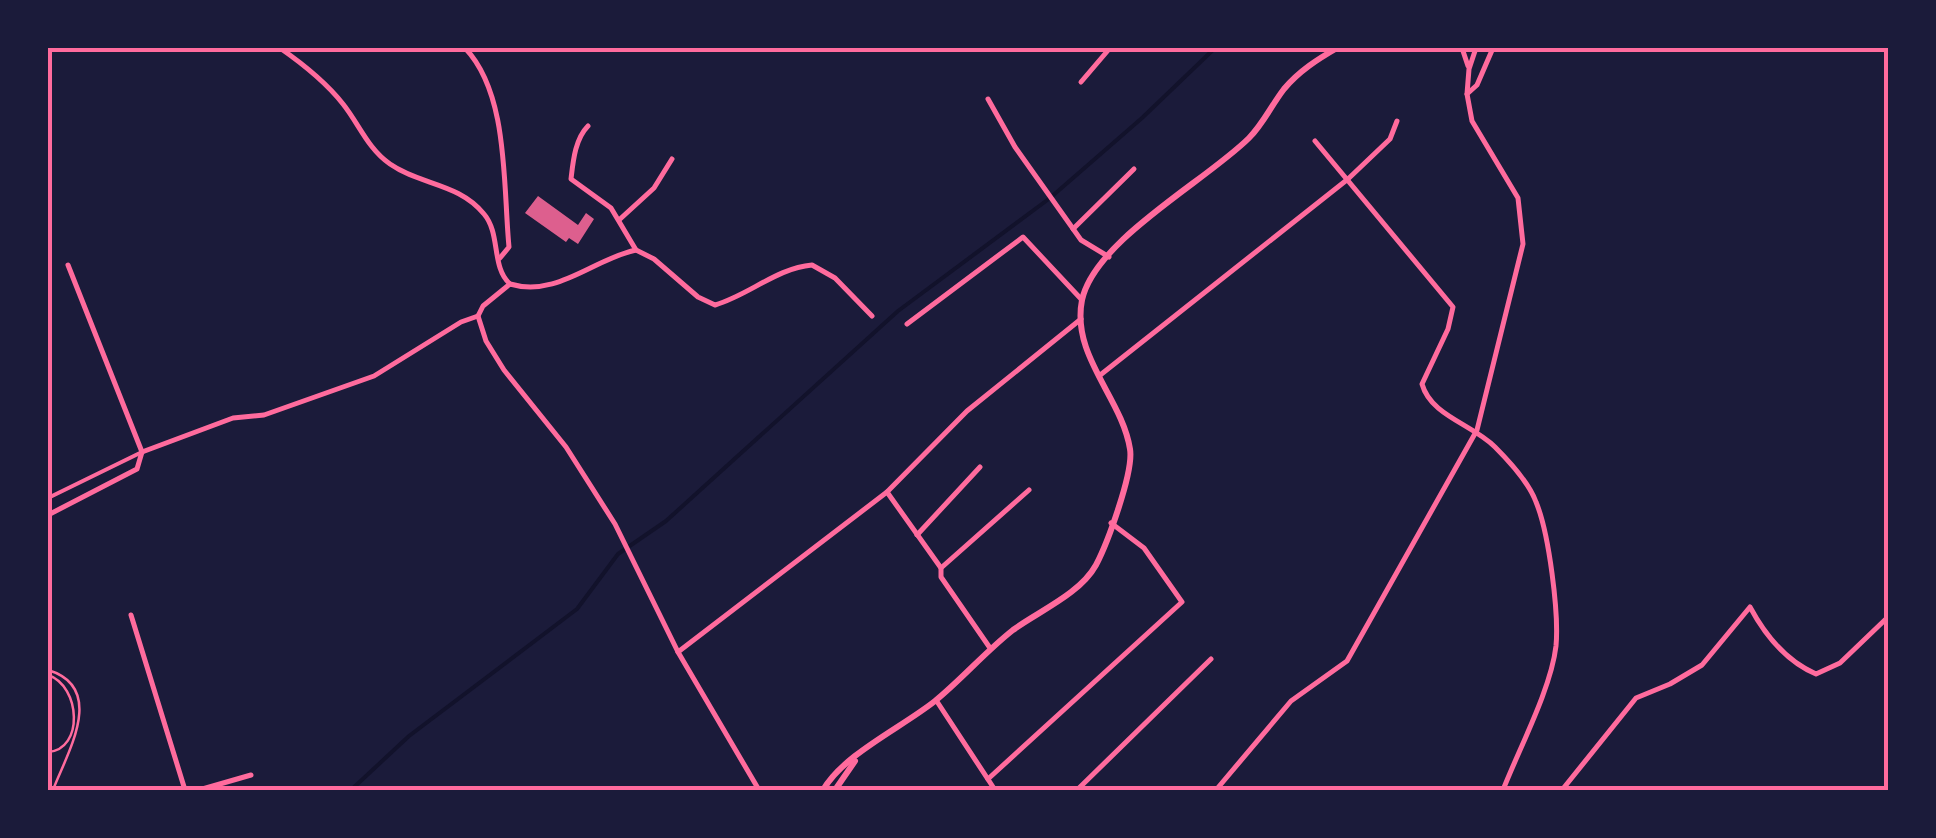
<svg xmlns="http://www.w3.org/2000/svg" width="1936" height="838" font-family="Georgia,serif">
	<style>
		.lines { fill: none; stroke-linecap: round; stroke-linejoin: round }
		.stream { stroke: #12122b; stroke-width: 4 }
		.building { fill: #dd5f8e }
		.service { stroke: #ff6b9d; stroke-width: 2.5 }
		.pedestrian { stroke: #ff6b9d; stroke-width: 4 }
		.minor { stroke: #ff6b9d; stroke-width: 5 }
		.tertiary { stroke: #ff6b9d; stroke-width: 6 }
		.neatline { fill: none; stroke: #ff6b9d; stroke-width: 4 }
	</style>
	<rect width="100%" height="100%" fill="#1b1b3a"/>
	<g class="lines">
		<path class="stream" d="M351 790 409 736 577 609 618 554 666 521 898 311 1050 198 1142 118 1215 48"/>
	</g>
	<path class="building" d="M538 196 578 225 586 213 594 219 578 244 569 238 566 242 525 213Z"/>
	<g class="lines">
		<g class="service">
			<path d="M48 670C108 688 66 755 53 790"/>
			<path d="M48 675C81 686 84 750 48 752"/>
		</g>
		<path class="pedestrian" d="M48 498 142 452"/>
		<g class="minor">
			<path d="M48 48H49"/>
			<path d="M280 48C303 64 325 81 343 104 359 124 368 149 390 164 420 185 459 183 484 214 501 234 491 267 510 284 557 298 593 259 636 250"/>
			<path d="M465 48C509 94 503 186 509 247L500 258"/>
			<path d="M1462 48 1468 66"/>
			<path d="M1081 82 1110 48"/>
			<path d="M1467 94 1477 85 1493 48"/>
			<path d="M988 99 1015 147 1081 240 1109 257"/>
			<path d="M588 126C575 139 573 162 571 179L611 208 636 250 654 259 698 297 715 305C749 295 777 268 812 265L835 278 872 316"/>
			<path d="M1315 141 1453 307 1448 329 1422 384C1431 416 1472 424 1495 447 1510 462 1529 483 1536 502 1549 533 1559 613 1556 646 1551 689 1519 749 1503 790"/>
			<path d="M619 220 654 188 672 159"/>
			<path d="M1073 229 1134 169"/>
			<path d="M68 265 142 452"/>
			<path d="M478 316 486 341 504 370 566 447 615 524 678 652 759 790"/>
			<path d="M907 324 1023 237 1082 300"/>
			<path d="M1099 376 1348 179 1390 139 1397 121"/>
			<path d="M142 452 233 418 264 415 374 376 461 322 478 316 483 306 510 284"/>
			<path d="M887 492 941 568V577L990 648"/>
			<path d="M48 515 137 469 142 452"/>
			<path d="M917 535 980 467"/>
			<path d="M941 568 1029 490"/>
			<path d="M131 615 185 790"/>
			<path d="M678 652 887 492 967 411 1081 319"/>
			<path d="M936 700 995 790"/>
			<path d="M988 779 1182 602 1144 548 1111 523"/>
			<path d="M199 790 251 775"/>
			<path d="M1077 790 1211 659"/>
			<path d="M1216 790 1291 701 1347 661 1477 430 1523 244 1518 198 1472 121 1467 94 1469 69 1476 48"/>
			<path d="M1562 790 1636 698 1670 684 1702 665 1750 607C1765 635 1786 661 1816 674L1840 663 1888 617"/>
		</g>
		<g class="tertiary">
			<path d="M823 790C844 754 901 728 935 701 962 679 985 652 1013 630 1039 611 1080 594 1096 565 1107 544 1134 472 1130 449 1122 398 1071 356 1082 300 1095 240 1206 181 1249 138 1263 124 1271 106 1284 89 1299 71 1318 59 1337 48"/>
			<path d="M835 790 855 761"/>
		</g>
	</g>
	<rect width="1936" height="838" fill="none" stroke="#1b1b3a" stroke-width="100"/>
	<rect x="50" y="50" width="1836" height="738" class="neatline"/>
</svg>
